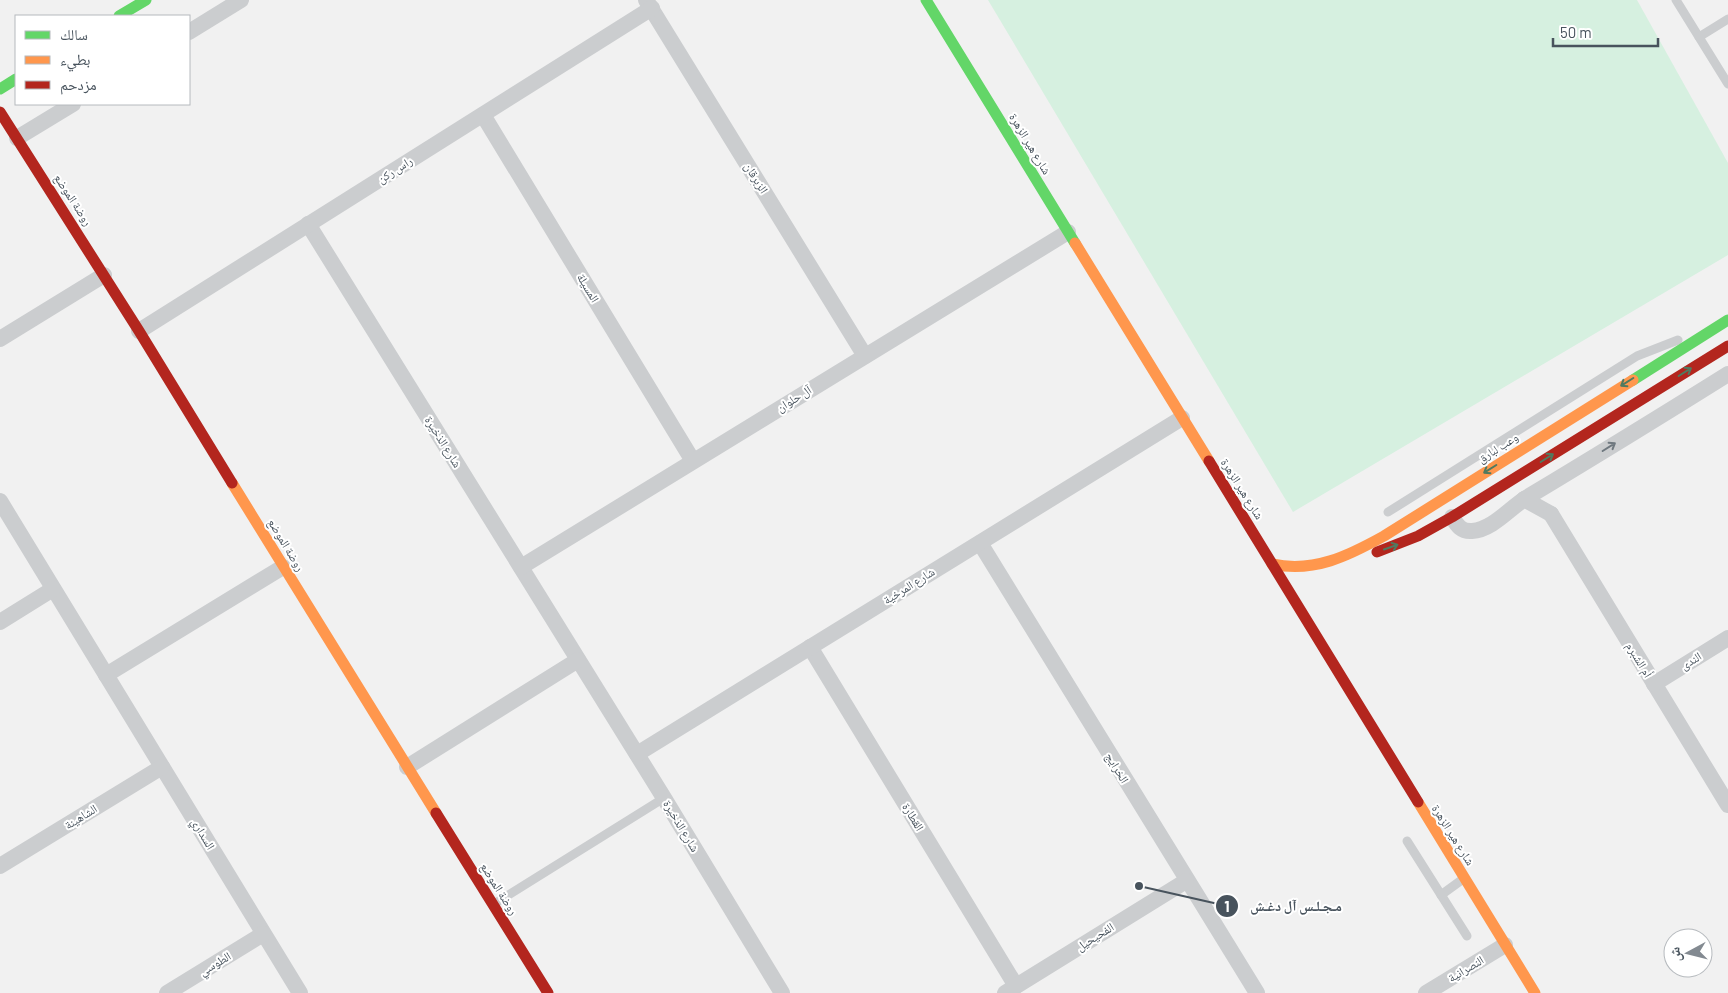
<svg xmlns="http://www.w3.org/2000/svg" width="1728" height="993" font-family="Barlow,'Noto Naskh Arabic',sans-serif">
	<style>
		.green { fill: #d6f0e0 }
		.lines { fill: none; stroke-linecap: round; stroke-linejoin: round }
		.lane { stroke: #cbcdcf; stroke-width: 9 }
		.street { stroke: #cbcdcf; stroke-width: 16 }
		.fast { stroke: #63d668; stroke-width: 11 }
		.slow { stroke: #ff974d; stroke-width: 11 }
		.jam { stroke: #b3261e; stroke-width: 11 }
		.oneway { stroke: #507a60 }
		.oneway2 { stroke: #6f787f }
		.labels { text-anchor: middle; stroke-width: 4; stroke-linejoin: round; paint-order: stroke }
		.street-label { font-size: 12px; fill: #48535d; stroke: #fff }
		.leader { fill: none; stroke: #48535d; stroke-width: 2 }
		.callout-dot { fill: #48535d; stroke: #fff; stroke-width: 2 }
		.mark-label { font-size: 15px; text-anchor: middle; font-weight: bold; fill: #fff }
		.callout-label { font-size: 14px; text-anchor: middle; font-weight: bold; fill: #48535d; stroke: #fff; stroke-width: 4; stroke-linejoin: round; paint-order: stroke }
	</style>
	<rect width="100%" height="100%" fill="#f1f1f1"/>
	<path class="green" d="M988 0H1637L1728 163V255L1293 512Z"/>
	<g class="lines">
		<g class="lane">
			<path d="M1676 0 1728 84"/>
			<path d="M1699 37 1728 19"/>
			<path d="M1388 512 1637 356 1678 340"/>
			<path d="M1407 841 1467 936"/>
			<path d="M1441 895 1463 879"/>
			<path d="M494 904 664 798"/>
		</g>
		<g class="street">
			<path d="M646 0 865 356"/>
			<path d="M189 32 241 0"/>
			<path d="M483 115 693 461"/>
			<path d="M17 138 73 104"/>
			<path d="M308 224 664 798 782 993"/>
			<path d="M139 331 652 8"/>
			<path d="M0 339 104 275"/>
			<path d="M1524 499 1551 514"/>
			<path d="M0 501 300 993"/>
			<path d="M1551 514 1728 805"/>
			<path d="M1452 517C1457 525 1461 532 1472 531 1492 530 1510 508 1526 498 1594 457 1661 416 1728 374"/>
			<path d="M980 543 1257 993"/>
			<path d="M521 567 1068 232"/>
			<path d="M0 622 53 589"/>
			<path d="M810 647 1016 986"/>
			<path d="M106 675 283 567"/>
			<path d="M1654 684 1728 638"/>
			<path d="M637 754 1182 418"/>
			<path d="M407 767 578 660"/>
			<path d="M0 866 162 767"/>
			<path d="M167 993 263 934"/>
			<path d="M1005 993 1186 881"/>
			<path d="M1426 993 1505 945"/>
		</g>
		<g class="fast">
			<path d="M926 0 1075 243"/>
			<path d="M119 16 146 0"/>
			<path d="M0 89 16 79"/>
			<path d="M1633 380 1728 320"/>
		</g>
		<g class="slow">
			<path d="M1075 243 1209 461"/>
			<path d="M232 483 436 813"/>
			<path d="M1272 564C1314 573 1348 556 1384 536L1633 380"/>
			<path d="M1418 802 1535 993"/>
		</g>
		<g class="jam">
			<path d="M0 112 139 331 232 483"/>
			<path d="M1209 461 1418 802"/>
			<path d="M1377 552 1418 536 1452 517 1728 346"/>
			<path d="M436 813 548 993"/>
		</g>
	</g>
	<defs><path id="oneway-shaft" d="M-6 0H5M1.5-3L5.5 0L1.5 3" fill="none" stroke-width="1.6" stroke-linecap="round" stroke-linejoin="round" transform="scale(1.25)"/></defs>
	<g class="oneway">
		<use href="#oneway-shaft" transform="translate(1685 372) rotate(-32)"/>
		<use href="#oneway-shaft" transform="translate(1627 382) rotate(148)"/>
		<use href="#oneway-shaft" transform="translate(1547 458) rotate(-32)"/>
		<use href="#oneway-shaft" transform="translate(1490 469) rotate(148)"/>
		<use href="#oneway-shaft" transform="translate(1391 547) rotate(-19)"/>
	</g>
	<use class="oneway2" href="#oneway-shaft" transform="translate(1609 447) rotate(-32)"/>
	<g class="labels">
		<g class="street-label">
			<text transform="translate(1030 144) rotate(59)" y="4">شارع هير الزهرة</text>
			<text transform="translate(395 170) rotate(-32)" y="4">راس ركن</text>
			<text transform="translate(756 178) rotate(58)" y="4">الزبرقان</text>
			<text transform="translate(73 200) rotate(57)" y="4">روضة الموضع</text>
			<text transform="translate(588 288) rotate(59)" y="4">المسيلة</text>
			<text transform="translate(794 399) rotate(-32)" y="4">آل حلوان</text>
			<text transform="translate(443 442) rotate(58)" y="4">شارع الذخيرة</text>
			<text transform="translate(1498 448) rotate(-32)" y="4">وعب لبارق</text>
			<text transform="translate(1242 489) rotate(58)" y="4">شارع هير الزهرة</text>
			<text transform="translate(286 545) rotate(59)" y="4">روضة الموضع</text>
			<text transform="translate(909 586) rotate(-32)" y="4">شارع المرخية</text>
			<text transform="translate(1639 660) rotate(59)" y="4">أم الشبرم</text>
			<text transform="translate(1691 661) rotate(-32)" y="4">الندى</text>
			<text transform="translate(1117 768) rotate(59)" y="4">الخرايج</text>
			<text transform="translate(81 817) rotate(-32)" y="4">الشاهينة</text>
			<text transform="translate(913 817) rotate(59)" y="4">القطارة</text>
			<text transform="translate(681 826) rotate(59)" y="4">شارع الذخيرة</text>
			<text transform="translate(203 834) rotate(59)" y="4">السداري</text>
			<text transform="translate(1453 835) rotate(58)" y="4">شارع هير الزهرة</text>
			<text transform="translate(499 889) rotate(58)" y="4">روضة الموضع</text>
			<text transform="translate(1095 937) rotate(-32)" y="4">الفحيحيل</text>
			<text transform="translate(215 964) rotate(-31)" y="4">الطوسي</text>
			<text transform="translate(1466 969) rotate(-31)" y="4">النصرانية</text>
		</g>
	</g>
	<path class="leader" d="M1139 886L1227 906"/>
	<g class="callout-dot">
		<circle cx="1139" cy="886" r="5"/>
		<circle cx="1227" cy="906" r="12"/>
	</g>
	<g class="mark-label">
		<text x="1227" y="912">1</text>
	</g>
	<g class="callout-label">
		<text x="1296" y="911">مـجـلـس آل دغـش</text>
	</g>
	<rect x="15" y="15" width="175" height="90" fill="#ffffff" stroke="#b6babe"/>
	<rect x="25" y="31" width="25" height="8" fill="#63d668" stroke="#b6babe"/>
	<text x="60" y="40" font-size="15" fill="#48535d">سالك</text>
	<rect x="25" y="56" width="25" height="8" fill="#ff974d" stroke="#b6babe"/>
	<text x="60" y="65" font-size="15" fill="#48535d">بطيء</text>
	<rect x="25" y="81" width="25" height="8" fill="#b3261e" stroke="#b6babe"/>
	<text x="60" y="90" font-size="15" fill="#48535d">مزدحم</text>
	<g transform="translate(1688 953) rotate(263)"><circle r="24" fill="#ffffff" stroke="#b6babe"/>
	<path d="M0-4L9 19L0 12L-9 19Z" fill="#838a91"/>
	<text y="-8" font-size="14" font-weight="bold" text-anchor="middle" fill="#48535d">ش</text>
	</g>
	<path d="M1553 38v8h105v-8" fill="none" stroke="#48535d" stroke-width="2.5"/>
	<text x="1560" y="38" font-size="15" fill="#48535d" stroke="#ffffff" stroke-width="4" paint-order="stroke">50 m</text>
</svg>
